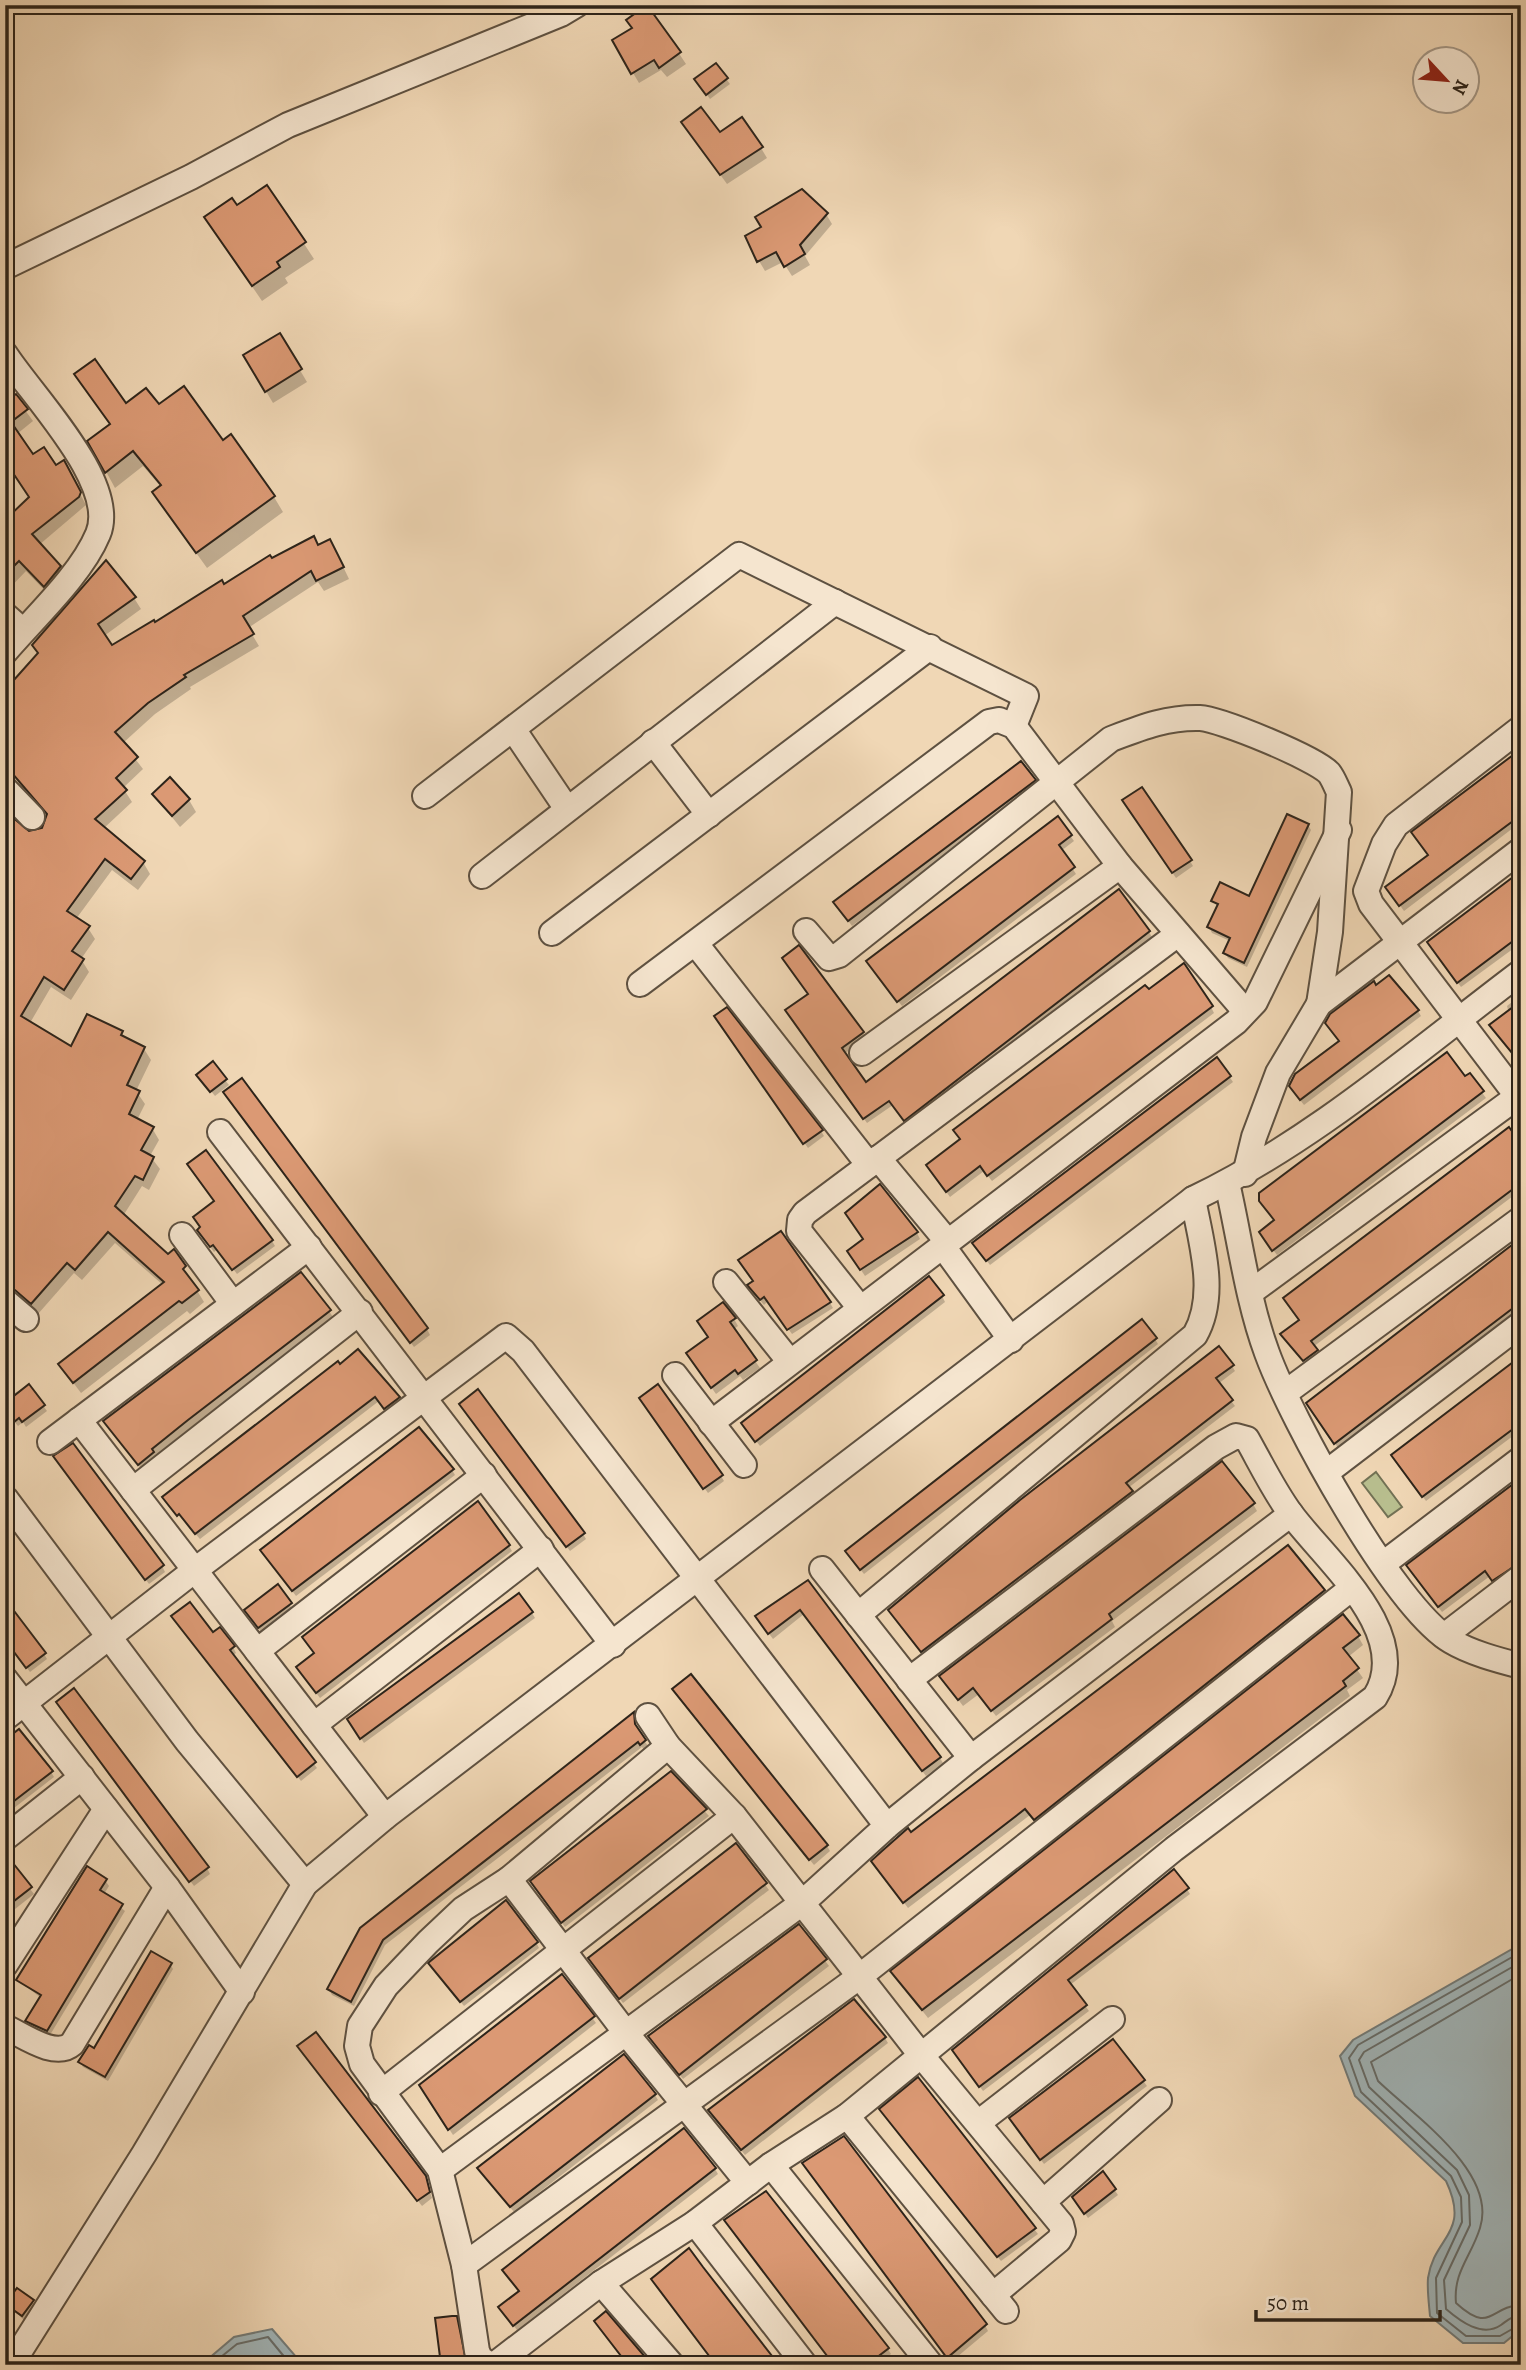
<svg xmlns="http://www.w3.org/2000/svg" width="1526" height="2370" font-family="Alegreya,serif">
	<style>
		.green { fill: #b8be8e; stroke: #727154; stroke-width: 2 }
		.water { fill: #a1b6ba; stroke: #737c7a; stroke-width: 2 }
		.shadow { fill: #0003 }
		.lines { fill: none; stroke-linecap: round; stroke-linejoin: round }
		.shore { stroke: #676d6a; stroke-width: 2 }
		.building { fill: #db9974; stroke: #2d241a; stroke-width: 2 }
		.minor-casing { stroke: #5e5141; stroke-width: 28 }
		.minor { stroke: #f5e5cf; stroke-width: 24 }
	</style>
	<rect width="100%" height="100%" fill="#f0d7b5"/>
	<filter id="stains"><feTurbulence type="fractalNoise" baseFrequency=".00286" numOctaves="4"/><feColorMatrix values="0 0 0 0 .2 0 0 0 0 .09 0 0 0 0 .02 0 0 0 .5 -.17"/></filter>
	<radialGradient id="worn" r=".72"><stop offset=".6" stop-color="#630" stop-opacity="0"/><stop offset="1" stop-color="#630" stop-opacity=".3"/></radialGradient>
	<path class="green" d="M1376 1472 1402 1507 1388 1517 1362 1483Z"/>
	<g class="water">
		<path d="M1521 1944V2329L1504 2343H1463L1430 2316C1429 2304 1427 2290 1428 2278 1434 2236 1471 2234 1446 2181L1355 2096 1340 2056 1353 2040Z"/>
		<path d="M272 2329 298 2359V2365H201L234 2337Z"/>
	</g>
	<g class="shadow">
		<path d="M648 7 686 64 667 77 661 70 639 83 614 41 634 29Z"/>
		<path d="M716 65 730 84 710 99 700 85Z"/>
		<path d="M690 133 720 135 761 148 767 158 727 184Z"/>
		<path d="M267 187 314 259 285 278 288 283 262 301 216 233 237 208Z"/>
		<path d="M826 214 832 224 805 256 810 265 792 276 783 262 765 271 759 261Z"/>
		<path d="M279 335 307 382 273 403 245 356Z"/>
		<path d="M76 375 126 405 222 443 274 497 283 512 207 568 164 508 161 487 143 466 115 488 90 442 110 425Z"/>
		<path d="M5 383 33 421 17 434 33 457 69 473 86 505 39 545 66 578 51 597 26 571 5 593V522L31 498 5 460Z"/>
		<path d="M318 547 336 552 349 579 324 591 318 582 248 628 259 646 190 687 191 689 155 714 123 743 143 769 123 788 132 802 103 829 143 862 150 874 138 890 112 870 76 919 88 928 95 939 81 959 89 972 71 1000 51 987 30 1023 72 1049 121 1033 125 1040 144 1049 151 1060 136 1091 145 1104 137 1120 152 1128 159 1140 150 1156 160 1169 149 1190 142 1186 123 1216 167 1256 173 1251 204 1302 190 1314 187 1311 81 1393 60 1365 163 1285 115 1243 82 1280 74 1273 38 1314 5 1284 27 833 43 830 48 821 46 813 21 788 15 777 55 721 16 682 134 598 141 609 104 636 111 647 271 560Z"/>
		<path d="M1521 751V822L1404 911 1391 893 1429 856Z"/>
		<path d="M1034 781 1037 786 852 926 839 908Z"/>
		<path d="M154 795 189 800 196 812 180 827Z"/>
		<path d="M1127 806 1190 861 1193 866 1176 878Z"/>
		<path d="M1058 819 1074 841 1061 851 1076 874 902 1006 871 967Z"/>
		<path d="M1308 825 1311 830 1247 967 1228 958 1225 953 1230 941 1212 933 1209 927 1218 907 1213 901 1250 898Z"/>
		<path d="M1521 874V943L1461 987 1432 948Z"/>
		<path d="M1149 932 1152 937 908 1125 893 1105 867 1123 791 1016 810 995 863 1033 866 1038 844 1054 866 1084Z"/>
		<path d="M1149 992 1211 1007 1214 1013 992 1181 984 1171 950 1197 931 1171Z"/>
		<path d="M1521 995V1063L1507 1006Z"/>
		<path d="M1418 1011 1421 1016 1304 1105 1294 1092Z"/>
		<path d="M720 1022 821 1131 824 1136 808 1148Z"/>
		<path d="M1217 1059 1233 1082 990 1265 977 1248Z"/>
		<path d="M1469 1075 1486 1098 1277 1255 1264 1238Z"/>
		<path d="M202 1080H225L229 1085 215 1096Z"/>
		<path d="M242 1080 427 1329 430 1335 414 1347 228 1098Z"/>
		<path d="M1521 1144V1190L1313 1347 1319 1357 1307 1366 1285 1340Z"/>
		<path d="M917 1233 920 1239 865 1276 853 1258Z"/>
		<path d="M202 1236 272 1241 275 1246 237 1274 218 1249 214 1252Z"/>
		<path d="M1521 1241V1310L1338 1448 1309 1403Z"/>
		<path d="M752 1290 830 1303 833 1308 792 1334 768 1301 764 1305Z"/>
		<path d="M942 1296 945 1302 760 1446 746 1428Z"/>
		<path d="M329 1311 333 1317 167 1446 142 1470 109 1427Z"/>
		<path d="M734 1319 738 1326 733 1330 760 1368 743 1380 740 1376 716 1394 692 1360 710 1338 703 1328Z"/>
		<path d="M5 1323 15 1337 5 1345Z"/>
		<path d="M1155 1339 1158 1344 864 1574 850 1557Z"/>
		<path d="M358 1352 401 1403 388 1413 379 1401 200 1539 167 1502Z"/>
		<path d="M1521 1359V1430L1426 1501 1396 1461Z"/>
		<path d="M1232 1366 1235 1371 1218 1384 1235 1406 1128 1488 1134 1498 926 1656 893 1615Z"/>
		<path d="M28 1385 47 1411 26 1427 23 1422 18 1426 5 1410V1399Z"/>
		<path d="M644 1404 721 1476 724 1481 708 1493Z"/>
		<path d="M465 1410 583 1534 586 1539 570 1551Z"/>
		<path d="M58 1462 162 1566 165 1572 149 1584Z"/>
		<path d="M452 1470 455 1475 296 1596 266 1556Z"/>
		<path d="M1521 1480V1570L1496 1585 1490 1576 1442 1612 1411 1572Z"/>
		<path d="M1253 1504 1257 1511 1112 1621 1115 1627 996 1716 979 1694 963 1706 946 1683Z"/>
		<path d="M509 1546 512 1551 320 1698 301 1673Z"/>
		<path d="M1288 1547 1328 1598 1039 1826 1030 1815 908 1908 878 1868 911 1835Z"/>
		<path d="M808 1583 940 1758 943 1763 926 1776 804 1614 773 1639 760 1622Z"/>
		<path d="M277 1587 297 1616 266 1639 246 1610Z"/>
		<path d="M1521 1597V1619L1512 1605Z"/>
		<path d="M532 1613 535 1618 364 1743 352 1725Z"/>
		<path d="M177 1622 213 1635 233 1647 236 1653 232 1656 317 1768 301 1781Z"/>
		<path d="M1358 1636 1363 1645 1348 1657 1363 1678 1347 1690 1350 1696 928 2018 898 1980 893 1972Z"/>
		<path d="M5 1638 44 1654 47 1659 30 1672Z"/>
		<path d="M690 1676 827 1846 830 1851 814 1865 677 1695Z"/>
		<path d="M61 1708 207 1868 210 1874 194 1886Z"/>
		<path d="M634 1714 637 1730 648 1746 644 1750 642 1747 385 1945 354 2006 332 1995 329 1989 361 1929Z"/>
		<path d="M5 1742 51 1772 54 1777 5 1815Z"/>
		<path d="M671 1774 709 1816 565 1927 535 1887Z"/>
		<path d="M736 1845 769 1890 623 2003 593 1964Z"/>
		<path d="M5 1857 34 1894 5 1917Z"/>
		<path d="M105 1880 109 1886 104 1894 125 1911 50 2035 30 2026 27 2021 41 1998 18 1980Z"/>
		<path d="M1187 1889 1190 1894 1070 1985 1089 2011 983 2091 957 2055Z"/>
		<path d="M799 1926 829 1966 683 2079 653 2042Z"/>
		<path d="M536 1942 539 1948 464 2006 434 1969Z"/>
		<path d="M170 1964 173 1969 108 2081 83 2067 80 2062 95 2050Z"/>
		<path d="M562 1976 596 2023 453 2135 421 2086Z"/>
		<path d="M885 2038 888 2043 745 2155 713 2116Z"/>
		<path d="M1113 2041 1147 2086 1044 2164 1014 2124Z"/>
		<path d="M303 2052 425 2177 432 2198 422 2206Z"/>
		<path d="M655 2095 658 2100 514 2212 479 2169Z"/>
		<path d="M884 2115 1034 2229 1038 2234 1001 2261Z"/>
		<path d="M715 2169 718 2174 517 2330 504 2313Z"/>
		<path d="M807 2169 985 2325 988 2331 951 2362Z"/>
		<path d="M1103 2173 1118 2195 1088 2218 1077 2202Z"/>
		<path d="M32 2301 36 2307 25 2321 7 2304Z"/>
		<path d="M888 2349 891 2354 877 2365H834Z"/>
	</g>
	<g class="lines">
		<g class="shore">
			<path d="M1521 1952 1358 2045 1349 2058 1361 2092 1451 2176 1461 2197 1462 2222 1436 2278 1437 2313 1466 2336H1500L1521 2324"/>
			<path d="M1521 1962 1364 2052 1359 2060 1369 2087 1457 2170 1469 2195 1470 2225 1444 2280 1446 2309C1460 2321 1482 2338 1501 2325 1508 2320 1511 2316 1521 2316"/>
			<path d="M1521 1974 1371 2062 1378 2081C1413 2115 1498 2172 1480 2228 1471 2257 1453 2272 1456 2303 1491 2335 1490 2306 1521 2305"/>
			<path d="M211 2365 237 2344 268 2337 291 2365"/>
		</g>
	</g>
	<g class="building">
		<path d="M647 5 681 52 659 68 654 60 631 74 612 40 632 28 626 20Z"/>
		<path d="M716 63 728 78 706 95 694 79Z"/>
		<path d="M701 107 720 132 742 117 763 147 720 175 681 122Z"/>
		<path d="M267 185 306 242 277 262 280 267 252 286 204 217 232 198 237 205Z"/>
		<path d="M802 189 828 213 800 245 805 254 784 267 776 252 757 262 745 236 761 227 755 217Z"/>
		<path d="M280 333 302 369 265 392 243 355Z"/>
		<path d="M95 359 126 403 146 388 159 404 184 386 223 440 231 434 275 496 196 553 152 492 161 485 133 451 105 473 87 441 110 424 74 374Z"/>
		<path d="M16 394 28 409 11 422 33 454 44 447 56 465 64 460 81 492 79 497 32 534 61 566 44 587 19 561 5 575V520L29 497 5 461V402Z"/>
		<path d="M314 536 318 545 330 539 344 567 316 581 311 571 243 616 254 634 184 675 186 677 148 703 115 732 138 757 116 778 127 790 95 819 145 861 131 879 105 859 67 911 90 926 72 951 84 959 64 990 44 977 21 1016 71 1046 87 1014 123 1031 121 1035 145 1047 127 1085 140 1091 129 1114 154 1127 141 1150 154 1157 143 1180 135 1176 115 1206 168 1254 174 1249 186 1266 183 1269 199 1290 182 1303 179 1301 73 1383 58 1364 164 1282 108 1232 75 1270 67 1263 31 1304 15 1290 5 1286V811L29 831 42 828 47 814 5 765V690L38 653 32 645 106 560 136 597 98 624 112 645 154 620 155 622 222 580 224 584 270 555 272 558Z"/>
		<path d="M1521 749V815L1399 906 1385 887 1428 855 1411 832Z"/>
		<path d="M1021 761 1036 780 848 921 833 902Z"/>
		<path d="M170 777 190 799 172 816 152 794Z"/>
		<path d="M1142 787 1192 860 1172 873 1122 800Z"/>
		<path d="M1287 814 1309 824 1244 963 1223 953 1230 938 1207 927 1218 904 1211 901 1220 882 1249 896Z"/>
		<path d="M1058 816 1072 835 1059 845 1075 867 897 1002 866 961Z"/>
		<path d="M1521 871V935L1457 983 1427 942Z"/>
		<path d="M1119 889 1150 931 904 1121 889 1101 863 1119 785 1010 808 994 782 958 799 945 864 1032 842 1048 866 1082Z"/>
		<path d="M1184 963 1213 1006 987 1176 980 1166 946 1192 926 1165 960 1139 953 1130 1145 985 1149 989Z"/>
		<path d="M1389 975 1419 1010 1300 1100 1289 1086 1295 1074 1339 1041 1325 1023 1330 1014 1374 981 1376 985Z"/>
		<path d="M1521 1001V1064L1489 1025Z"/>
		<path d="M727 1007 823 1130 803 1144 714 1016Z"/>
		<path d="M1447 1052 1465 1076 1470 1073 1484 1091 1272 1251 1259 1232 1274 1220 1259 1201V1193Z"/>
		<path d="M1217 1057 1231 1076 986 1261 972 1243Z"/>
		<path d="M213 1061 227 1079 210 1092 196 1075Z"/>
		<path d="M242 1078 428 1328 410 1343 223 1092Z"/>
		<path d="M1509 1127 1521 1144V1183L1311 1341 1318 1350 1303 1361 1280 1334 1299 1320 1283 1298Z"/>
		<path d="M206 1150 273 1240 232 1270 213 1245 210 1247 197 1230 200 1227 193 1217 214 1201 187 1164Z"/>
		<path d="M880 1184 918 1232 860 1270 847 1251 863 1239 845 1213Z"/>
		<path d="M781 1231 831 1302 787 1330 764 1297 760 1300 747 1285 753 1281 738 1260Z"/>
		<path d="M1521 1238V1302L1334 1444 1306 1403Z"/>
		<path d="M301 1272 331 1310 188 1420 152 1449 154 1452 138 1465 103 1421Z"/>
		<path d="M929 1276 944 1295 755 1442 741 1423Z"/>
		<path d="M723 1302 736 1318 730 1322 757 1360 738 1374 735 1370 711 1388 686 1353 708 1337 697 1321Z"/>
		<path d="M1142 1319 1157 1338 860 1570 845 1551Z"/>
		<path d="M1219 1346 1234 1365 1216 1378 1233 1400 1126 1483 1133 1491 921 1652 888 1610 1020 1500Z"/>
		<path d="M358 1349 400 1397 384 1409 375 1397 195 1534 179 1514 177 1516 162 1497 338 1361 340 1364Z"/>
		<path d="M1521 1356V1423L1422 1497 1391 1455Z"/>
		<path d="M29 1384 45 1405 22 1422 19 1418 14 1422 5 1411V1403Z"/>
		<path d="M658 1384 723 1475 703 1489 639 1398Z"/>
		<path d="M478 1389 585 1533 566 1547 459 1404Z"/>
		<path d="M419 1427 454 1469 292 1591 260 1550Z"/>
		<path d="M73 1443 164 1565 145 1580 53 1456Z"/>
		<path d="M1222 1461 1255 1503 1109 1614 1112 1619 991 1711 973 1688 958 1700 939 1676Z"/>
		<path d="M1521 1478V1562L1492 1581 1485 1571 1438 1607 1406 1565Z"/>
		<path d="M478 1501 510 1545 316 1693 296 1667 314 1653 302 1637Z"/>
		<path d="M1288 1545 1325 1590 1034 1820 1025 1809 903 1903 871 1861 882 1851 908 1828 911 1832 932 1816Z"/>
		<path d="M808 1580 941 1757 922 1771 800 1610 768 1634 755 1616Z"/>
		<path d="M278 1584 292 1603 258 1628 244 1610Z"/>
		<path d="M519 1593 533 1612 360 1739 347 1719Z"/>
		<path d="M5 1599 46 1653 26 1668 5 1640Z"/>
		<path d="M190 1602 213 1632 220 1627 235 1646 230 1650 316 1762 297 1777 171 1616Z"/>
		<path d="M1343 1614 1360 1635 1343 1648 1359 1668 1343 1681 1346 1686 922 2010 890 1971Z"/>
		<path d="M691 1674 828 1845 809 1860 672 1689Z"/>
		<path d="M74 1688 209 1867 189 1882 56 1702Z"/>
		<path d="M634 1712 635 1724 646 1740 640 1745 638 1742 383 1940 351 2002 327 1989 360 1928Z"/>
		<path d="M19 1729 53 1771 5 1808V1740Z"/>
		<path d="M671 1771 707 1809 561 1923 530 1881Z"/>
		<path d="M736 1843 767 1883 619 1999 588 1958Z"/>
		<path d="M5 1853 32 1887 14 1901 5 1889Z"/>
		<path d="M87 1866 107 1879 100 1890 123 1904 47 2031 25 2021 41 1995 16 1980Z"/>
		<path d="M1174 1869 1189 1888 1068 1980 1087 2005 979 2087 952 2050Z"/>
		<path d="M506 1900 538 1942 460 2002 428 1963Z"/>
		<path d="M799 1924 827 1959 679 2075 648 2036Z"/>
		<path d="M151 1951 172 1963 105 2077 78 2062 89 2045 94 2048Z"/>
		<path d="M562 1974 595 2016 448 2130 419 2085Z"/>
		<path d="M854 1999 886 2037 741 2150 708 2110Z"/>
		<path d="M316 2032 426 2176 430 2192 417 2201 297 2046Z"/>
		<path d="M1113 2039 1145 2080 1040 2160 1009 2118Z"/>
		<path d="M624 2054 656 2094 510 2207 477 2168Z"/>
		<path d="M918 2077 1036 2228 997 2257 879 2109Z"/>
		<path d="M684 2128 716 2168 513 2326 498 2307 519 2291 502 2270Z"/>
		<path d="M844 2136 987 2324 947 2358 802 2163Z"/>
		<path d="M1103 2171 1116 2189 1084 2214 1072 2197Z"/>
		<path d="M766 2191 889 2348 867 2365H834L724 2220Z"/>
		<path d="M689 2248 703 2267 779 2365H716L651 2279Z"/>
		<path d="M17 2288 34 2300 22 2316 5 2304Z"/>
		<path d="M606 2311 652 2365H628L594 2321Z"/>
		<path d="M452 2316H457L467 2365H441L435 2318Z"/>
	</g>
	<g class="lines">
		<g class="minor-casing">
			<g id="minor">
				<path d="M5 267 191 177 288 125 561 14 576 5"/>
				<path d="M5 354C32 396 119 483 98 534 81 575 34 618 5 652"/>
				<path d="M5 615 23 631"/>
				<path d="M1521 728 1396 825 1384 844 1366 891 1371 904 1521 1101"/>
				<path d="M513 729 567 809"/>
				<path d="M653 742 709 815"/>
				<path d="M5 789 32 817"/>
				<path d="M425 796 739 555 1026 696 1014 726"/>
				<path d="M482 876 835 602"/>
				<path d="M806 931 829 958 839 955 1111 739C1140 728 1167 717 1200 718 1220 719 1315 758 1329 773 1333 778 1336 786 1339 792L1330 932 1319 1004"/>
				<path d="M552 933 930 647"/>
				<path d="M696 944 869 1165"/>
				<path d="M640 984 989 722 999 720 1014 726 1120 866"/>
				<path d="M862 1053 1120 866 1245 1011"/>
				<path d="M220 1132 613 1645"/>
				<path d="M878 1158 947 1241"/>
				<path d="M1245 1174 1254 1137 1278 1073 1319 1004 1521 850"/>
				<path d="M1227 1183C1240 1239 1247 1299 1267 1353 1291 1419 1394 1607 1451 1641 1471 1653 1498 1660 1521 1666"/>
				<path d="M182 1235 233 1304"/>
				<path d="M942 1245 1011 1340"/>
				<path d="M726 1282 790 1362"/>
				<path d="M1251 1292 1521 1094"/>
				<path d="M5 1301 26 1319"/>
				<path d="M860 1308 799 1231 800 1220 805 1213 1178 934"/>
				<path d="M675 1375 744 1465"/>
				<path d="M1285 1393 1521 1219"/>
				<path d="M79 1420 385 1817"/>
				<path d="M711 1423 1236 1022 1255 1002 1339 830"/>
				<path d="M50 1442 309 1247"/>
				<path d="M1327 1472 1521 1324"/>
				<path d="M133 1490 360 1312"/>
				<path d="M5 1498 187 1741 305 1884"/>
				<path d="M1383 1564 1521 1459"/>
				<path d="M822 1569 971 1758"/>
				<path d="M858 1615 1195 1335C1218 1295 1201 1242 1193 1199"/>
				<path d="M1444 1636 1521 1577"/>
				<path d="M257 1651 484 1475"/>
				<path d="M5 1679 167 1887 242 1992"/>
				<path d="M648 1716 668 1746 734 1816 921 2055 1061 2224 1063 2232 1059 2240 993 2295"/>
				<path d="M5 1718 195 1570 506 1336 523 1351 887 1826"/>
				<path d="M314 1725 541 1549"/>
				<path d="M5 1838 82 1777"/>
				<path d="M509 1879 626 2033 748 2183"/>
				<path d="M5 1965 106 1809"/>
				<path d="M5 2027C23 2035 55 2059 72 2044L167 1887"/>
				<path d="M381 2093 734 1816"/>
				<path d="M847 2116 1006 2311"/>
				<path d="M978 2123 1112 2019"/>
				<path d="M771 2165 931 2365"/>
				<path d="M440 2170 802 1903 887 1826 971 1758 1291 1514"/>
				<path d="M1043 2202 1159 2100"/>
				<path d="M695 2223 805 2365"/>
				<path d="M464 2265 859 1977 1352 1588"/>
				<path d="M601 2283 672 2365"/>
				<path d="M11 2365 144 2154 305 1884 385 1817 1193 1199C1312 1142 1415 1052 1521 972"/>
				<path d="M490 2365 480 2358 477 2351 464 2265 440 2170 362 2064 357 2046 360 2026 386 1986 428 1942 463 1909 509 1879 668 1746"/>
				<path d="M494 2365 601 2283 695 2223 771 2165 847 2116 1174 1849 1375 1697C1415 1634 1325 1560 1291 1514 1274 1491 1261 1464 1247 1439L1236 1436 1216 1447 909 1680"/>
			</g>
		</g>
		<use href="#minor" class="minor"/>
	</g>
	<rect width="1526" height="2370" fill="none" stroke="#f0d7b5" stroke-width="28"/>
	<rect x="7" y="7" width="1512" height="2356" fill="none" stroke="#2d241a" stroke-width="3.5"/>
	<rect x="14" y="14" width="1498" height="2342" fill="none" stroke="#2d241a" stroke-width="2"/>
	<g transform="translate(1446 80) rotate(116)"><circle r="33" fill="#f5e5cf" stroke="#a59887" stroke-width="2"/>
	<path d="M0-5L12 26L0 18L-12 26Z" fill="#8f2418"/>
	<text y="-10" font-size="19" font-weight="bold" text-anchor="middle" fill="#2d241a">N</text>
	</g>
	<path d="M1256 2310v10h184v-10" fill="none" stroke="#2d241a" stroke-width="3.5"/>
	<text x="1267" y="2310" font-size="21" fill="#2d241a" stroke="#f5e5cf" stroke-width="5" paint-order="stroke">50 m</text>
	<rect width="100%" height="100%" filter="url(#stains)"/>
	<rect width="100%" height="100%" fill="url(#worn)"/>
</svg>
